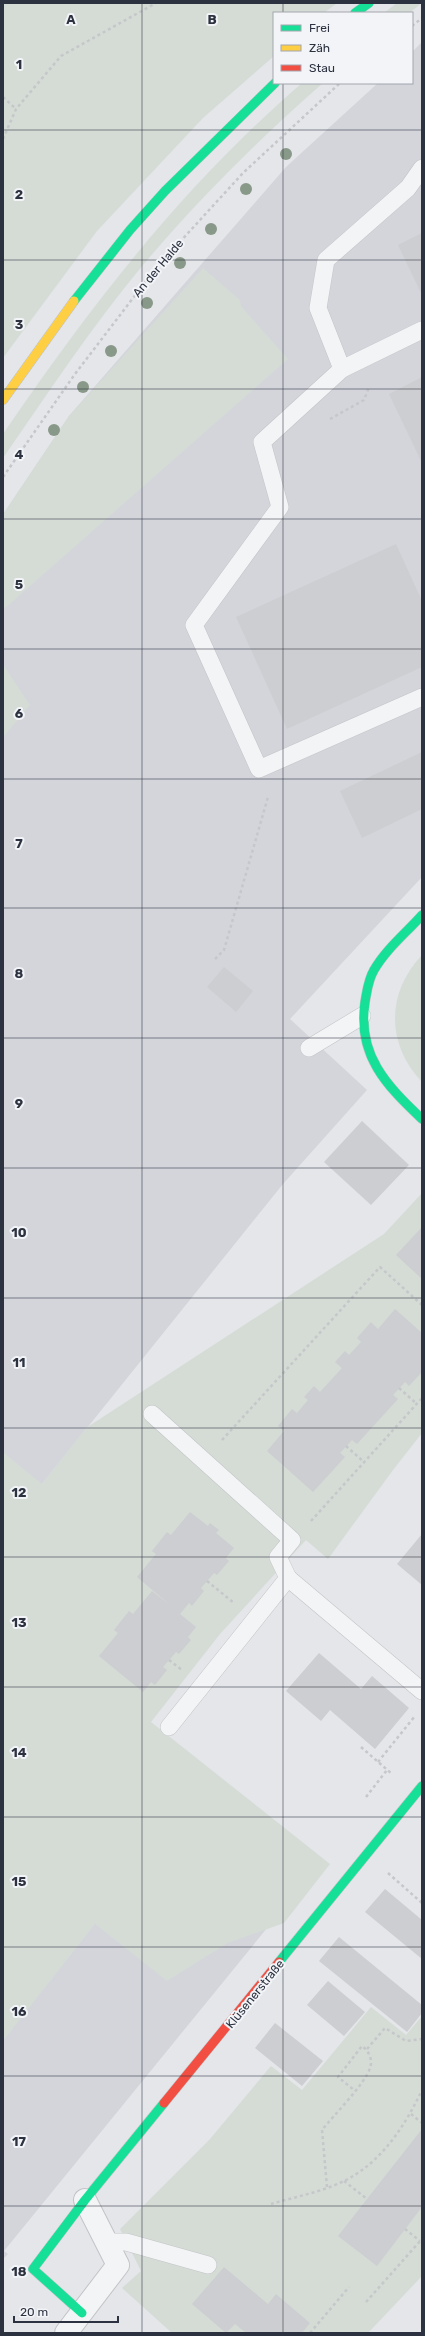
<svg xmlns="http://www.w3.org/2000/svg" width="425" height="2336" font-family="Rubik,sans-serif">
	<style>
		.built { fill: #d3d5db }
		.green { fill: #d5dcd5 }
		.building { fill: #cdced1 }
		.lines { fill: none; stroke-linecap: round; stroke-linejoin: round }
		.lane-casing { stroke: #c3c4c7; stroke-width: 18 }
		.street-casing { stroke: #c3c4c7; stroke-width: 24 }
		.fast-casing { stroke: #c3c4c7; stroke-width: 10 }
		.slow-casing { stroke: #c3c4c7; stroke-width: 10 }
		.jam-casing { stroke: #c3c4c7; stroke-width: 10 }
		.path { stroke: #c5c7ca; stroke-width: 2.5; stroke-dasharray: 3 3; stroke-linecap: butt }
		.lane { stroke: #f3f4f5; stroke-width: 17 }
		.street { stroke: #f3f4f5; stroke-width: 22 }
		.fast { stroke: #16e098; stroke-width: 9 }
		.slow { stroke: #ffcf43; stroke-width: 9 }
		.jam { stroke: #f24e42; stroke-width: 9 }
		.tree { fill: #899989 }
		.grid { fill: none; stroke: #2d3240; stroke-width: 1; stroke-opacity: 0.55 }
		.labels { text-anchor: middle; stroke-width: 4; stroke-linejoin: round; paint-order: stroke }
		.street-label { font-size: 12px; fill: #2d3240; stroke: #f2f4f7 }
		.grid-label { font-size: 13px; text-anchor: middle; font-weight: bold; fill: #2d3240; stroke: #f2f4f7; stroke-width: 4; stroke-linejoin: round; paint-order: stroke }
	</style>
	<rect width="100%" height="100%" fill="#e4e6e9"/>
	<g class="built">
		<path d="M422 42V877L290 1019 367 1090 283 1184 42 1484 3 1536V515L69 416 286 167 378 83H412V52Z"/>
		<path d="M3 1574 272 1922 4 2251 8 2254 3 2259Z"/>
	</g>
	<g class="green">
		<path d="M3 3H337L324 13H274V56L203 118 97 231 3 358Z"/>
		<path d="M397 3H422L409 13H384Z"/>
		<path d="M302 83H323C259 139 198 200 143 265 92 326 48 393 3 458V434C92 304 182 187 302 83Z"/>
		<path d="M203 268 240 300 241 306 288 359 3 610V514L69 416Z"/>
		<path d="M3 664 30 705 3 738Z"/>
		<path d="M422 955V1082C386 1044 386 993 422 955Z"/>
		<path d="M422 1193V1433L393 1470 328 1559 306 1540 220 1634 151 1722 330 1864 284 1923 228 1943 167 1981 95 1924 3 2041V1452L42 1484 86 1428 384 1234Z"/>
		<path d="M371 2007 406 2035 422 2016V2276L368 2333H172L122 2288 141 2271 120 2229 210 2139 271 2066 302 2090Z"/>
	</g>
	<g class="building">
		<path d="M422 233V295L398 245Z"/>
		<path d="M422 377V463L389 394Z"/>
		<path d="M396 544 422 601V667L287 729 236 617Z"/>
		<path d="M422 752V809L362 838 340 791Z"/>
		<path d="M224 967 253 991 236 1012 207 987Z"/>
		<path d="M362 1121 409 1165 371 1205 324 1162Z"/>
		<path d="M422 1227V1279L396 1255Z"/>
		<path d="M395 1309 422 1333V1372L409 1386 405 1382 393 1395 398 1399 357 1444 352 1440 340 1453 345 1457 313 1492 267 1451 284 1431 278 1426 292 1409 297 1413 308 1400 304 1397 314 1386 320 1392 342 1368 335 1362 345 1351 349 1355 361 1342 357 1338 371 1322 378 1329Z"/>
		<path d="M190 1512 208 1526 210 1523 219 1530 216 1533 234 1548 226 1558 229 1561 217 1575 214 1573 201 1588 204 1591 192 1606 189 1603 180 1614 196 1627 188 1637 191 1640 179 1654 176 1652 163 1667 167 1670 155 1685 151 1682 143 1692 99 1656 118 1633 114 1630 129 1611 133 1614 152 1591 169 1604 137 1577 156 1554 152 1551 167 1532 171 1535Z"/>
		<path d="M422 1534V1585L397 1564Z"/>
		<path d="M319 1653 361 1689 372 1676 409 1708 375 1749 330 1710 321 1721 286 1691Z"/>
		<path d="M385 1889 422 1920V1959L365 1912Z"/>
		<path d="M339 1937 422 2005V2013L407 2032 319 1961Z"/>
		<path d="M328 1981 365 2012 344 2036 307 2005Z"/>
		<path d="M275 2023 323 2061 302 2086 255 2048Z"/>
		<path d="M422 2129V2207L377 2266 338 2236Z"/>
		<path d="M224 2267 268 2304 276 2294 310 2323 302 2333H246L235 2324 226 2333 192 2304Z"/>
	</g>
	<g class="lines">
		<g class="lane-casing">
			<g id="lane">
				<path d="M422 168 408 188 326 260 318 308 342 369 262 442 280 507 194 625 259 769 422 697"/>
				<path d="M342 369 422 330"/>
				<path d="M309 1048 362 1016"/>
				<path d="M152 1414 292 1540 278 1557 288 1578"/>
				<path d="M169 1727 288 1578 422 1691"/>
				<path d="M106 2242H126L208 2265"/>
			</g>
		</g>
		<g class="street-casing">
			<path id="street" d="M66 2333 118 2265 85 2200"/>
		</g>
		<g class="fast-casing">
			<g id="fast">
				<path d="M355 13 369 3"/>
				<path d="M74 301 130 230 165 191 275 83"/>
				<path d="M422 915C406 933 386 949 374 970 368 980 367 991 365 1002 357 1055 386 1085 422 1119"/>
				<path d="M279 1962 422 1786"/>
				<path d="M82 2313 33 2269 85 2200 164 2103"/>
			</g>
		</g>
		<g class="slow-casing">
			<path id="slow" d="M3 400 74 301"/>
		</g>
		<g class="jam-casing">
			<path id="jam" d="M164 2103 279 1962"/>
		</g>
		<g class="path">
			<path d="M412 26 422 18"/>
			<path d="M3 97 16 109"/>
			<path d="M3 139 16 109 61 56 156 3"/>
			<path d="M330 419 364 400 369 387"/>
			<path d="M3 477 75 374 156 268 243 173 340 83"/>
			<path d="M215 959 224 950 268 797"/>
			<path d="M399 1388 417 1404"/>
			<path d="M222 1440 380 1267 422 1305"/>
			<path d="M346 1446 364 1462"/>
			<path d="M311 1521 422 1398"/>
			<path d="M207 1581 234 1603"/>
			<path d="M169 1660 182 1670"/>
			<path d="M361 1747 392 1774"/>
			<path d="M378 1762 415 1716"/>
			<path d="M366 1797 387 1770"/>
			<path d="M388 1873 422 1903"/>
			<path d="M367 2049 385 2028 406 2041 422 2039"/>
			<path d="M411 2114 422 2123"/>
			<path d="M344 2181 367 2199"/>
			<path d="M327 2187 322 2130C333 2116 365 2084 370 2068 373 2060 369 2051 362 2046L338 2077 354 2090"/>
			<path d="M271 2204C294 2197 322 2192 344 2181 381 2163 405 2126 422 2090"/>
			<path d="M405 2229 420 2241"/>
			<path d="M366 2302 422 2239"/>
			<path d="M310 2333 349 2287"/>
		</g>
		<use href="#lane" class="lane"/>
		<use href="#street" class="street"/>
		<use href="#fast" class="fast"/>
		<use href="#slow" class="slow"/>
		<use href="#jam" class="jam"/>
	</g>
	<g class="tree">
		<circle cx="286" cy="154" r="6"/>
		<circle cx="246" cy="189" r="6"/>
		<circle cx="211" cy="229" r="6"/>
		<circle cx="180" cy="263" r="6"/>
		<circle cx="147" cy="303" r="6"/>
		<circle cx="111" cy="351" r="6"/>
		<circle cx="83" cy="387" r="6"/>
		<circle cx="54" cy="430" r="6"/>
	</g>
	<path class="grid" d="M142 3V2333M283 3V13M283 83V2333M3 130H422M3 260H422M3 389H422M3 519H422M3 649H422M3 779H422M3 908H422M3 1038H422M3 1168H422M3 1298H422M3 1428H422M3 1557H422M3 1687H422M3 1817H422M3 1947H422M3 2076H422M3 2206H422"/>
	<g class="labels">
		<g class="street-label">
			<text transform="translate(158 268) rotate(-50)" y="4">An der Halde</text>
			<text transform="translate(255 1994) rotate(-51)" y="4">Klüsenerstraße</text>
		</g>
	</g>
	<g class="grid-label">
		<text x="71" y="24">A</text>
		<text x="212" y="24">B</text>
		<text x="19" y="69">1</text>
		<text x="19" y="199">2</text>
		<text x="19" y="329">3</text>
		<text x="19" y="459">4</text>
		<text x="19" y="589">5</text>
		<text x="19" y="718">6</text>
		<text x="19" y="848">7</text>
		<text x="19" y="978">8</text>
		<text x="19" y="1108">9</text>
		<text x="19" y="1237">10</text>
		<text x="19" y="1367">11</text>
		<text x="19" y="1497">12</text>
		<text x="19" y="1627">13</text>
		<text x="19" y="1757">14</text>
		<text x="19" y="1886">15</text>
		<text x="19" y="2016">16</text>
		<text x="19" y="2146">17</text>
		<text x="19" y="2276">18</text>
	</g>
	<rect width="425" height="2336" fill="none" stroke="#2d3240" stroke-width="8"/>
	<rect x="273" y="12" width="140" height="72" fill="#f2f4f7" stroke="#a3a6ae"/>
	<rect x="281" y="25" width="20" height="6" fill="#16e098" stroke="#a3a6ae"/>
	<text x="309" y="32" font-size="12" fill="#2d3240">Frei</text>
	<rect x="281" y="45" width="20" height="6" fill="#ffcf43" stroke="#a3a6ae"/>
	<text x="309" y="52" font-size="12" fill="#2d3240">Zäh</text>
	<rect x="281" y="65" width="20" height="6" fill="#f24e42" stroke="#a3a6ae"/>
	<text x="309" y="72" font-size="12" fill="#2d3240">Stau</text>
	<path d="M14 2316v6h104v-6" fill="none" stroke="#2d3240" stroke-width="2"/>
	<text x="20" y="2316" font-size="12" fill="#2d3240" stroke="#f2f4f7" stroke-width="3" paint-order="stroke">20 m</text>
</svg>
